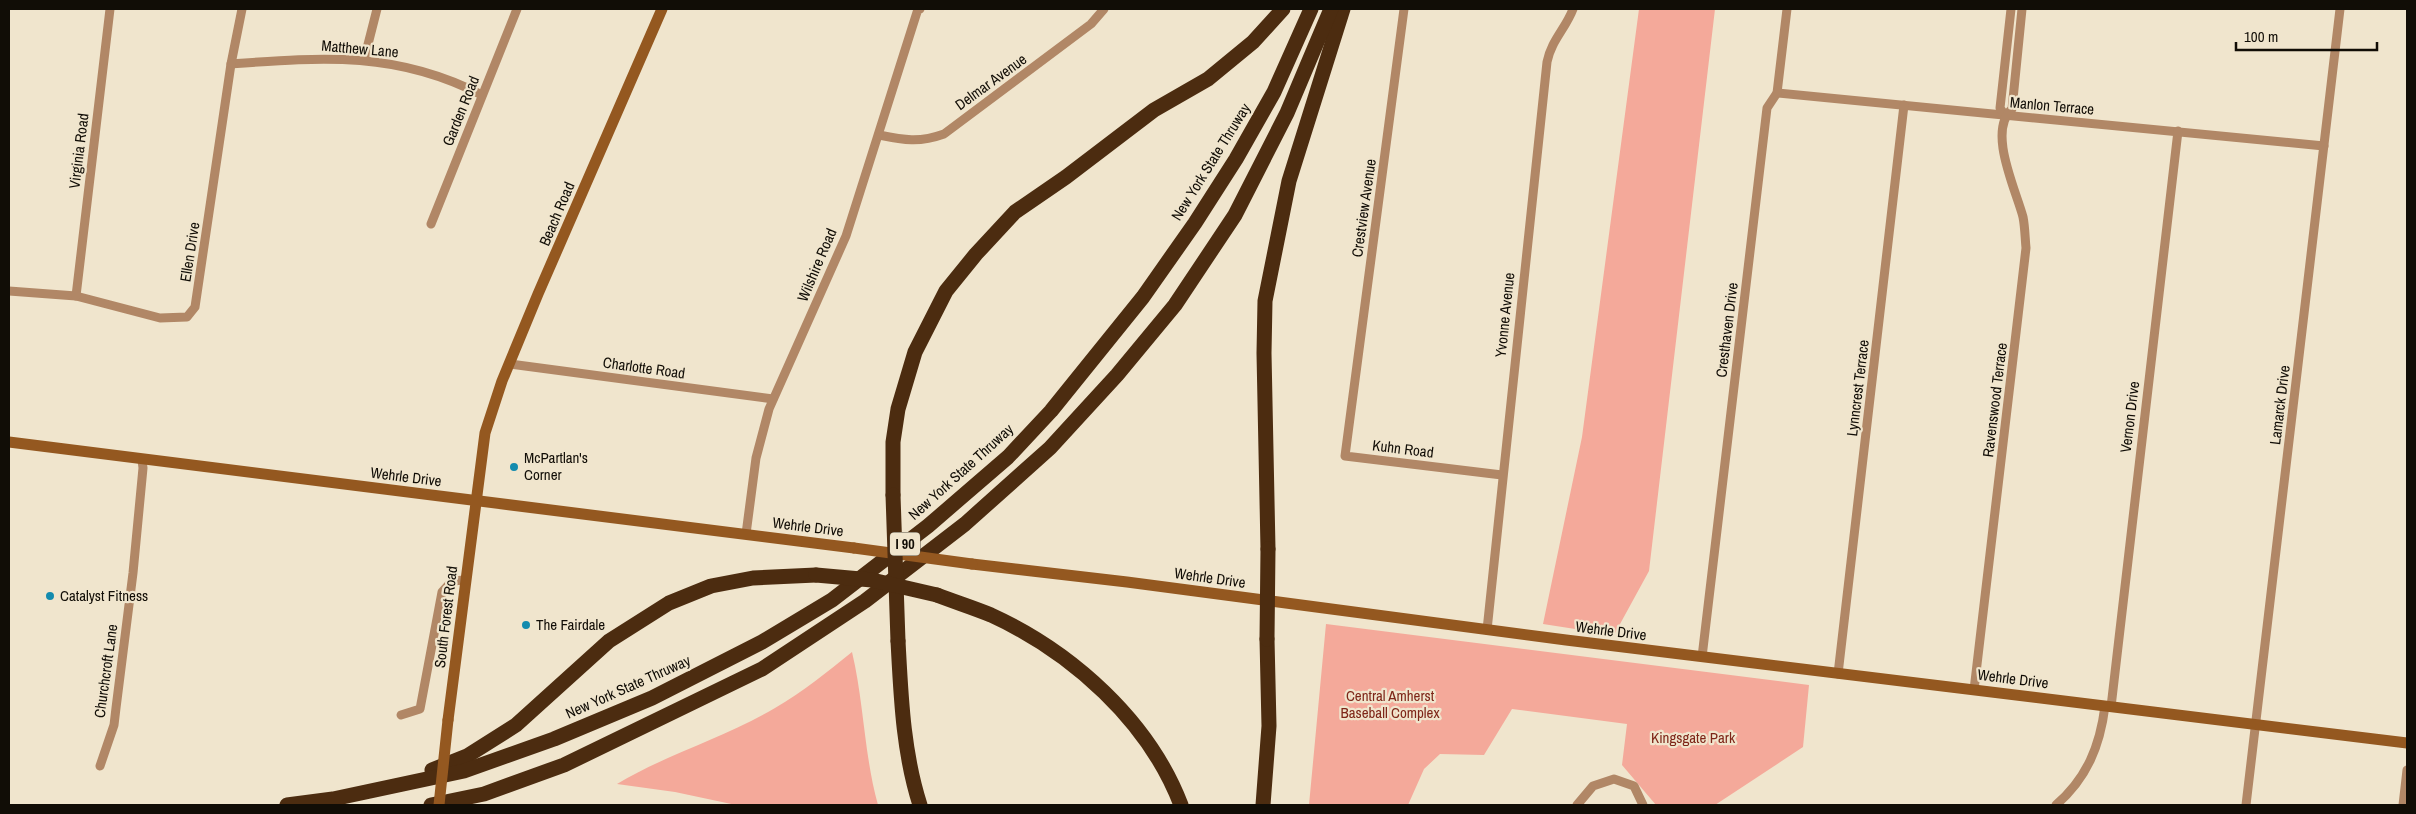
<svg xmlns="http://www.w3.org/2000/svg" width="2416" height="814" font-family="'Archivo Narrow',sans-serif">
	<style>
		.green { fill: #f4a99a }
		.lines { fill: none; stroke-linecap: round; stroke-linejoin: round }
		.street { stroke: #b18766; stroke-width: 9 }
		.secondary { stroke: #945820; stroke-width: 11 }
		.highway { stroke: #4c2c10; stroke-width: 15 }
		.secondary-bridge { stroke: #945820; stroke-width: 11 }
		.highway-bridge { stroke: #4c2c10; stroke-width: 15 }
		.poi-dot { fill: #138bae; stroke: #f0e5cd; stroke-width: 2 }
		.labels { text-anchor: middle; stroke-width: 4.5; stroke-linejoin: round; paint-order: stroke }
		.shield { fill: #f0e5cd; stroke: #544e42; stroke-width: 1 }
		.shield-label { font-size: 14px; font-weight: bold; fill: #110d06 }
		.street-label { font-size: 15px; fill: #110d06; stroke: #f0e5cd }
		.poi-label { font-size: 15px; fill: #110d06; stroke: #f0e5cd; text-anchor: start }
		.park-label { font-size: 15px; fill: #7e2618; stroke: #f0e5cd }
	</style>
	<rect width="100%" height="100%" fill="#f0e5cd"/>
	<g class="green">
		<path d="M1639 9H1715L1649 571 1614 635 1543 624 1582 437Z"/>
		<path d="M1326 624 1809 685 1803 747 1715 805H1656L1622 765 1627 724 1512 709 1484 755 1440 754 1424 769 1408 805H1309Z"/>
		<path d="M852 652C864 702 864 755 878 805H736L675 792 617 784C667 754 724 738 775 708 803 692 827 672 852 652Z"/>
	</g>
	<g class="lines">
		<g class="street">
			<path d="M1404 9 1345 456 1502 475"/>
			<path d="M364 60 377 9"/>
			<path d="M231 64C323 57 397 51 482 95"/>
			<path d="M1777 93 2324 146"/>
			<path d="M2005 115 2000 108 2011 9"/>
			<path d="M879 135C904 140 919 143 944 134L1091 24 1104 9"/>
			<path d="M431 224 517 9"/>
			<path d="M9 291 76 296 160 318 187 317 195 307 231 64 242 9"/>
			<path d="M76 296 110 9"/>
			<path d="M510 364 773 399"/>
			<path d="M746 534 756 458 769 409 846 236 918 9H920"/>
			<path d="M1487 630 1547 62C1551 41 1566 28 1573 9"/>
			<path d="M1702 657 1767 108 1777 93 1787 9"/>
			<path d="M1838 674 1904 105"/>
			<path d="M1974 690 2026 248C2025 238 2025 227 2023 217 2016 190 1987 131 2012 109L2022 9"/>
			<path d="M2111 707 2178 131"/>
			<path d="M401 715 420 709 442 592 452 581 465 580"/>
			<path d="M100 766 114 725 116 708 133 573 143 468 142 460"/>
			<path d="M1577 805 1593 786 1614 779 1634 786 1643 805"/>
			<path d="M2056 805C2087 778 2100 746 2105 706"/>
			<path d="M2246 805 2340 9"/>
			<path d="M2403 805 2407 770"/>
		</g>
		<g class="secondary">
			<path d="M9 442 854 548"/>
			<path d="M972 564 1127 582 1566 640 2407 743"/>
			<path d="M448 720 485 433 502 381 538 294 662 9"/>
		</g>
		<g class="highway">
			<path d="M893 495V442L898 409 915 352 946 291 976 254 1015 212 1066 177 1154 110 1208 79 1253 42 1283 9"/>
			<path d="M1268 549 1264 353 1265 301 1289 181 1343 9"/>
			<path d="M937 595C955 602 974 608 991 615 1072 652 1149 721 1181 805"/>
			<path d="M898 641C901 697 903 752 920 805"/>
			<path d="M432 770 467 756 516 725 609 641 669 603 711 586 753 578 816 575"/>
			<path d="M287 805 333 799 464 771 554 739 652 698 762 642 832 600 928 526 1008 457 1051 411 1143 297 1195 223 1236 159 1274 92 1311 9"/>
			<path d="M431 805 484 794 564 765 762 669 865 601 965 524 1050 448 1117 375 1175 305 1235 215 1287 113 1331 9"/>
			<path d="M1263 805 1269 726 1267 639"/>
		</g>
		<g class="secondary-bridge">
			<path d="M854 548 972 564"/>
			<path d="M439 805 448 720"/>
		</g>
		<g class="highway-bridge">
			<path d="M893 495 898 641"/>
			<path d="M816 575 872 580 937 595"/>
			<path d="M1267 639 1268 549"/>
		</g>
	</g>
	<g class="poi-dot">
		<circle cx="514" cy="467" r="5"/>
		<circle cx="50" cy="596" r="5"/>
		<circle cx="526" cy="625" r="5"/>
	</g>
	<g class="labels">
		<rect class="shield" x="890" y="532.5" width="30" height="23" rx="4"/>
		<g class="shield-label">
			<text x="905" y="549">I 90</text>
		</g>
		<g class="street-label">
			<text transform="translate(360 49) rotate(5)" y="5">Matthew Lane</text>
			<text transform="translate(991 82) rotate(-36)" y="5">Delmar Avenue</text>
			<text transform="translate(2052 106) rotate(5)" y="5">Manlon Terrace</text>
			<text transform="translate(461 111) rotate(-68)" y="5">Garden Road</text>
			<text transform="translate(79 151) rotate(-83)" y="5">Virginia Road</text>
			<text transform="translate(1211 162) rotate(-58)" y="5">New York State Thruway</text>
			<text transform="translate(1364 208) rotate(-82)" y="5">Crestview Avenue</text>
			<text transform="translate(557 214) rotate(-67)" y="5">Beach Road</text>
			<text transform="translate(190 252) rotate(-81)" y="5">Ellen Drive</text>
			<text transform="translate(817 265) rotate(-67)" y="5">Wilshire Road</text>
			<text transform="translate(1505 315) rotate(-84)" y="5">Yvonne Avenue</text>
			<text transform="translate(1727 330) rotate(-83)" y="5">Cresthaven Drive</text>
			<text transform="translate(644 368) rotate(8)" y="5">Charlotte Road</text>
			<text transform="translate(1858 388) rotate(-83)" y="5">Lynncrest Terrace</text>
			<text transform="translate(1995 400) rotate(-83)" y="5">Ravenswood Terrace</text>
			<text transform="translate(2280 405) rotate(-83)" y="5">Lamarck Drive</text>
			<text transform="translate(2130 417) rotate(-83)" y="5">Vernon Drive</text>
			<text transform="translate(1403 449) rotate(7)" y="5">Kuhn Road</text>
			<text transform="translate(961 472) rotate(-42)" y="5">New York State Thruway</text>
			<text transform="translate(406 477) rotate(7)" y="5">Wehrle Drive</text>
			<text transform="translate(808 527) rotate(7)" y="5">Wehrle Drive</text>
			<text transform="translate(1210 578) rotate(8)" y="5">Wehrle Drive</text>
			<text transform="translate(446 617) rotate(-83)" y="5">South Forest Road</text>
			<text transform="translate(1611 631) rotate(7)" y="5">Wehrle Drive</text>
			<text transform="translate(106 671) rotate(-82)" y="5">Churchcroft Lane</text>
			<text transform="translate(2013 679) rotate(7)" y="5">Wehrle Drive</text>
			<text transform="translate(628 687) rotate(-24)" y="5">New York State Thruway</text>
		</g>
		<g class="poi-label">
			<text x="524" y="463">McPartlan's<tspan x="524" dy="17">Corner</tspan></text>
			<text x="60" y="601">Catalyst Fitness</text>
			<text x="536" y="630">The Fairdale</text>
		</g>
		<g class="park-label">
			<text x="1390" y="701">Central Amherst<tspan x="1390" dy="17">Baseball Complex</tspan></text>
			<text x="1693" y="743">Kingsgate Park</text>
		</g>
	</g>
	<rect width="2416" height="814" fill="none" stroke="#110d06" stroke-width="20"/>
	<path d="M2236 42v8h141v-8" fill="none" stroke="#110d06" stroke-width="2.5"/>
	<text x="2244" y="42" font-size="15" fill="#110d06" stroke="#f0e5cd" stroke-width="4" paint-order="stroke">100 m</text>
</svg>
